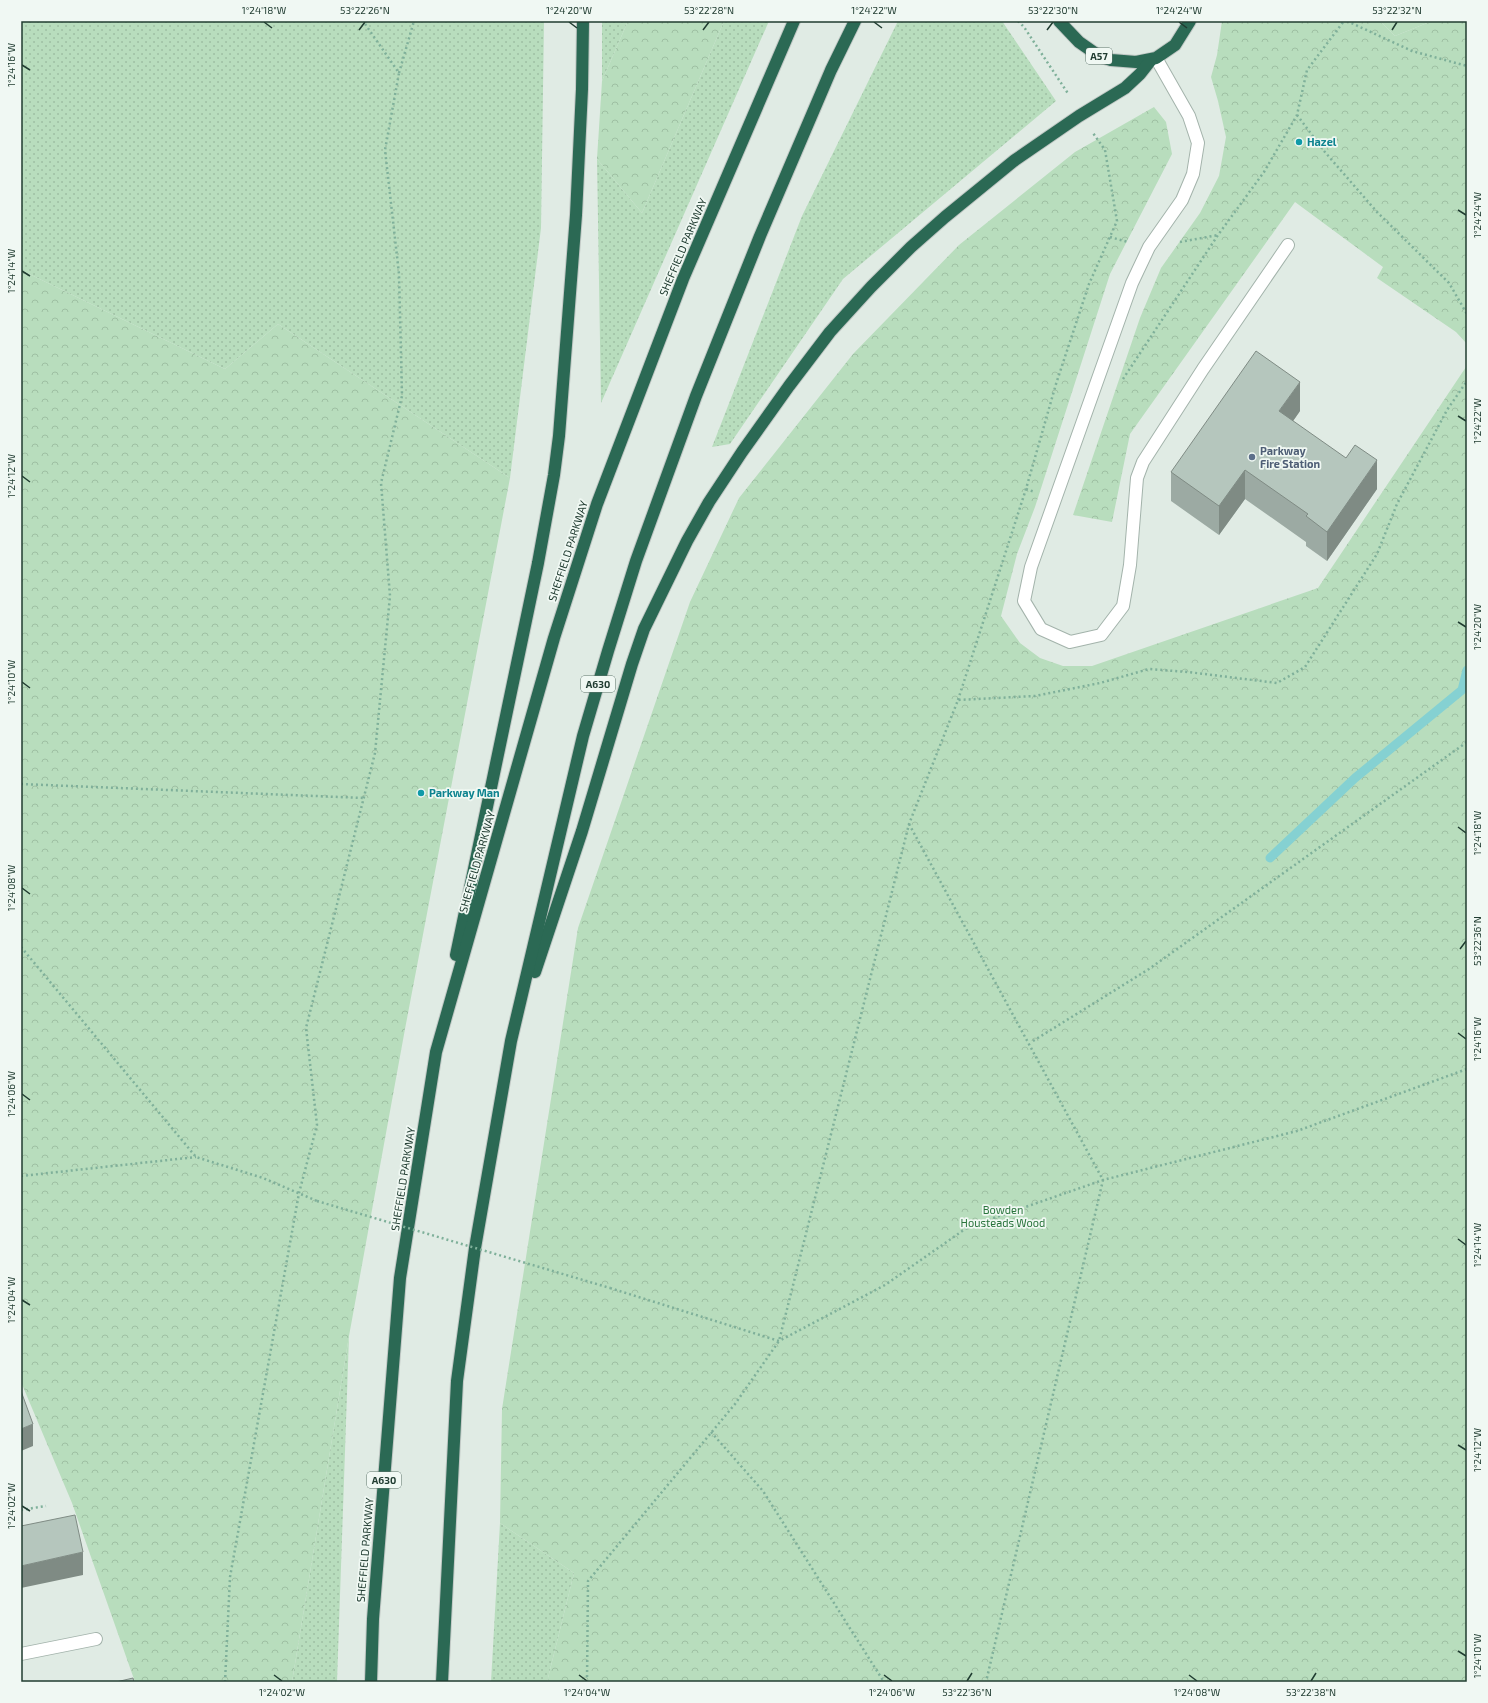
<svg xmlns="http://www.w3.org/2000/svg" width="1488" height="1703" font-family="'Exo 2',sans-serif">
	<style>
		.grass { fill: url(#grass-dots) }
		.forest { fill: url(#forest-crowns) }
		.park { fill: #b8ddbd }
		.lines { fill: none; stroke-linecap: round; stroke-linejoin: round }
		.stream { stroke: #85d1d2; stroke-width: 9 }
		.lane-casing { stroke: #a3b3ab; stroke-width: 14 }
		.highway-casing { stroke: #c1c8c5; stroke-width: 14 }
		.path { stroke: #7fb09a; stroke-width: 2.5; stroke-dasharray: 2 3; stroke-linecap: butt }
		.lane { stroke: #fff; stroke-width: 12 }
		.highway { stroke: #2b6954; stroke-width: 12 }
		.path-bridge { stroke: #7fb09a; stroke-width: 2.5; stroke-dasharray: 2 3; stroke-linecap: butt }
		.wall { fill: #9caaa3 }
		.shaded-wall { fill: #7f8b84 }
		.building { fill: #b5c6bd; stroke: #7f8b84 }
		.ticks { fill: none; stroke: #203c31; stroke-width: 1.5 }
		.culture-dot { fill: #0f9aa8; stroke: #f0f8f3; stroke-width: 1.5 }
		.service-dot { fill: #5c6f8a; stroke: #f0f8f3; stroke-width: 1.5 }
		.labels { text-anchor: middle; stroke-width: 3.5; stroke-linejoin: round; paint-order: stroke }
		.shield { fill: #f0f8f3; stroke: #5e746b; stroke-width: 1 }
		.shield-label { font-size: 10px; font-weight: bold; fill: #203c31 }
		.culture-label { font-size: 11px; font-weight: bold; fill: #0d838f; stroke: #f0f8f3; text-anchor: start }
		.street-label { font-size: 11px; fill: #203c31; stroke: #f0f8f3 }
		.service-label { font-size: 11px; font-weight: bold; fill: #4e5e75; stroke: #f0f8f3; text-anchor: start }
		.park-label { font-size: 11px; fill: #29743c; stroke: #f0f8f3 }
		.neatline { fill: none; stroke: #203c31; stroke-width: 1.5 }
		.ticks-label { font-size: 10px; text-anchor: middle; fill: #203c31 }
	</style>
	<defs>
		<pattern id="grass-dots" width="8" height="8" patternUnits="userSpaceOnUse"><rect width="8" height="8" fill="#b8ddbd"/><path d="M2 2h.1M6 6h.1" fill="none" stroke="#9ebfa3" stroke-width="1.8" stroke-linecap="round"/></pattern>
		<pattern id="forest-crowns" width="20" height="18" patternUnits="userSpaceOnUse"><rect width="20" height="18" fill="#b8ddbd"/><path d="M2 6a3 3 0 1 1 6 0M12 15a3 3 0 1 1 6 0" fill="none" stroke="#9ebfa3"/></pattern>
	</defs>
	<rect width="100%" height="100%" fill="#e0ebe4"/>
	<g class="grass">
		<path d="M21 21H544L541 228 510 478 278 324 225 369 21 270Z"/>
		<path d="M602 21H628L602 81Z"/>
		<path d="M724 21H769L601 403 597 159 642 213Z"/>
		<path d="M898 21H1002L1056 101 843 279 730 444 712 447 802 216Z"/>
		<path d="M349 1336 337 1682H292Z"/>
		<path d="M500 1523 574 1573 547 1682H491Z"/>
	</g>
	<g class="forest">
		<path d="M628 21H724L642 213 597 159 602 81Z"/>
		<path d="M1222 21H1380L1395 36 1432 21H1467V344L1456 332 1377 278 1383 267 1295 202 1130 434 1112 522 1073 515 1140 318 1161 268 1200 213 1219 176 1226 137 1218 101 1211 77 1217 55Z"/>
		<path d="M1154 107 1166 122 1172 154 1110 274 1035 507 1017 554 1001 616 1020 643 1040 658 1063 666H1092L1318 588 1466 367 1467 363V1682H547L574 1573 500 1523 502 1409 578 928 690 602 739 498 853 354 959 245 1075 152Z"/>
		<path d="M21 270 225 369 278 324 510 478 405 1029 349 1336 292 1682H135L72 1503 21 1382Z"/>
	</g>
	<path class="park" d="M1380 21H1432L1395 36Z"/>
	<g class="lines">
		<path class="stream" d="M1270 858 1355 778 1462 690 1467 670"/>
		<g class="lane-casing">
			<g id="lane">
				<path d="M1156 58 1189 116 1198 143 1193 174 1182 200 1149 247 1132 283 1031 567 1024 601 1041 629 1070 642 1101 635 1123 606 1130 565 1137 478 1143 462 1203 369 1288 245"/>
				<path d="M21 1654 96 1639"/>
			</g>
		</g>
		<g class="highway-casing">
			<g id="highway">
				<path d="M1059 21 1079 42 1099 56 1111 60 1136 62 1156 58 1175 45 1190 21"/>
				<path d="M456 955 538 563 554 475 559 436 576 215 582 89 583 21"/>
				<path d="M535 972 582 831 632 664 644 629 687 541 709 502 742 452 789 386 830 332 871 287 911 247 945 217 1015 160 1079 116 1125 88 1140 74 1151 60"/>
				<path d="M371 1682 373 1619 400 1278 436 1052 554 638 597 504 683 279 794 21"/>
				<path d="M442 1682 457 1381 475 1248 511 1041 583 736 608 651 636 561 696 396 760 236 831 70 855 21"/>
			</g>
		</g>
		<g class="path">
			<path d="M1018 21 1024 27 1069 95"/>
			<path d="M1347 21 1412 51 1467 66"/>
			<path d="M399 73 414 21"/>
			<path d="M1297 115 1324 151 1377 212 1449 283 1467 314"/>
			<path d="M1110 237 1128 242"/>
			<path d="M1180 242 1218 235"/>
			<path d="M1123 379 1218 235 1264 172 1297 115 1307 70 1344 21"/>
			<path d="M1026 489 1035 492"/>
			<path d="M958 700 1026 489 1056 384 1089 284 1117 221 1105 150 1093 133"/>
			<path d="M21 784 364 798"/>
			<path d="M909 824 1103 1180 986 1682"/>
			<path d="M21 947 196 1157 263 1178 317 1201"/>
			<path d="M1033 1041 1149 969 1467 742"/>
			<path d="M21 1176 196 1157"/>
			<path d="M610 1288 779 1341 885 1285 968 1227 1103 1180 1297 1131 1467 1069"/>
			<path d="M711 1432 763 1491 884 1682"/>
			<path d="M21 1510 46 1506"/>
			<path d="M225 1682 230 1577 299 1193 317 1125 306 1028 375 753 390 596 381 483 402 396 399 274 385 150 399 73 363 21"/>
			<path d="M587 1682 588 1581 735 1404 779 1341 909 824 958 700 1035 696 1100 683 1149 669 1188 672 1277 683 1305 667 1377 554 1397 504 1447 410 1467 381"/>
		</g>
		<use href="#lane" class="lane"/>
		<use href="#highway" class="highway"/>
		<path class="path-bridge" d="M317 1201 610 1288"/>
	</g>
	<path class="wall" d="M1300 411 1293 421 1377 489 1327 561 1306 546V542L1245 499 1219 535 1171 501V472Z"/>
	<g class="shaded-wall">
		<path d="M1300 382V411L1279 441V411Z"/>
		<path d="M1377 460V489L1327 561V532Z"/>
		<path d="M1245 470V499L1219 535V506Z"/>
		<path d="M33 1424V1446L21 1451V1429Z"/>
		<path d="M83 1552V1575L21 1588V1566Z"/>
	</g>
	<g class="building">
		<path d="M1256 351 1300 382 1279 411 1346 458 1355 445 1377 460 1327 532 1306 516 1308 514 1245 470 1219 506 1171 472Z"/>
		<path d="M21 1391 33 1424 21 1429Z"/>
		<path d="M75 1515 83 1552 21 1566V1526Z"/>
		<path d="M133 1678 134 1682H116Z"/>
	</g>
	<path class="ticks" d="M264 22 272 28M569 22 577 28M874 22 882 28M1179 22 1187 28M359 30 365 22M703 30 709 22M1047 30 1053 22M1392 30 1397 22M22 65 30 70M1458 210 1466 215M22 271 30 276M1458 416 1466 421M22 476 30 482M1458 622 1466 627M22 682 30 688M1458 827 1466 833M22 888 30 894M1460 949 1466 941M1458 1033 1466 1039M22 1094 30 1100M1458 1239 1466 1245M22 1300 30 1305M1458 1445 1466 1450M22 1506 30 1511M1458 1651 1466 1656M274 1675 282 1681M579 1675 587 1681M884 1675 892 1681M1189 1675 1197 1681M967 1681 972 1673M1311 1681 1316 1673"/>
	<g class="culture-dot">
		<circle cx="1299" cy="142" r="4"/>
		<circle cx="421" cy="793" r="4"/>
	</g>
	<circle class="service-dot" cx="1252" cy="457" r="4"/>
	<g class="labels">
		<g class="shield">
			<rect x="1086" y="48" width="26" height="16" rx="3"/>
			<rect x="581" y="676" width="34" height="16" rx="3"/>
			<rect x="367" y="1472" width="34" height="16" rx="3"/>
		</g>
		<g class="shield-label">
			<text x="1099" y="60">A57</text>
			<text x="598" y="688">A630</text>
			<text x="384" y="1484">A630</text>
		</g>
		<g class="culture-label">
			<text x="1307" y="146">Hazel</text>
			<text x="429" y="797">Parkway Man</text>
		</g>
		<g class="street-label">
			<text transform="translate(683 247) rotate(-67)" y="4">SHEFFIELD PARKWAY</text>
			<text transform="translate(568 551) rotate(-72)" y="4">SHEFFIELD PARKWAY</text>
			<text transform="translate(477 862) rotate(-74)" y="4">SHEFFIELD PARKWAY</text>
			<text transform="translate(403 1179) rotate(-81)" y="4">SHEFFIELD PARKWAY</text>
			<text transform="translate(365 1550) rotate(-85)" y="4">SHEFFIELD PARKWAY</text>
		</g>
		<g class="service-label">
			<text x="1260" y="455">Parkway<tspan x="1260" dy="13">Fire Station</tspan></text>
		</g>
		<g class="park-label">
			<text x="1003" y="1214">Bowden<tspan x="1003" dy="13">Housteads Wood</tspan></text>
		</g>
	</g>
	<rect width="1488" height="1703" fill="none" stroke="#f0f8f3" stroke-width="44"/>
	<rect x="22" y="22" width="1444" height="1659" class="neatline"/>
	<g class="ticks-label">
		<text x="264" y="14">1°24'18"W</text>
		<text x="365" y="14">53°22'26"N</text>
		<text x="569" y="14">1°24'20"W</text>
		<text x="709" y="14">53°22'28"N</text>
		<text x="874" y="14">1°24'22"W</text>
		<text x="1053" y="14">53°22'30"N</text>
		<text x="1179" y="14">1°24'24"W</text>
		<text x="1397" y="14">53°22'32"N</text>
		<text transform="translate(11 65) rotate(-90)" y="4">1°24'16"W</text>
		<text transform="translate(1477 215) rotate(-90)" y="4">1°24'24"W</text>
		<text transform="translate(11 271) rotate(-90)" y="4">1°24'14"W</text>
		<text transform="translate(1477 421) rotate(-90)" y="4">1°24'22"W</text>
		<text transform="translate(11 476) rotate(-90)" y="4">1°24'12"W</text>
		<text transform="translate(1477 627) rotate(-90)" y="4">1°24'20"W</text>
		<text transform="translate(11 682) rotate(-90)" y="4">1°24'10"W</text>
		<text transform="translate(1477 833) rotate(-90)" y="4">1°24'18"W</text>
		<text transform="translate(11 888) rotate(-90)" y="4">1°24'08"W</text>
		<text transform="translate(1477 941) rotate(-90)" y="4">53°22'36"N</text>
		<text transform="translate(1477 1039) rotate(-90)" y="4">1°24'16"W</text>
		<text transform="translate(11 1094) rotate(-90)" y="4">1°24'06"W</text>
		<text transform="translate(1477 1245) rotate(-90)" y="4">1°24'14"W</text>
		<text transform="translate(11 1300) rotate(-90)" y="4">1°24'04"W</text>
		<text transform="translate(1477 1450) rotate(-90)" y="4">1°24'12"W</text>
		<text transform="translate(11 1506) rotate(-90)" y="4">1°24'02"W</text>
		<text transform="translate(1477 1656) rotate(-90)" y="4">1°24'10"W</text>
		<text x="282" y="1696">1°24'02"W</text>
		<text x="587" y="1696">1°24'04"W</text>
		<text x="892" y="1696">1°24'06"W</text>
		<text x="967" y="1696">53°22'36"N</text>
		<text x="1197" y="1696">1°24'08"W</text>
		<text x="1311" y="1696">53°22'38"N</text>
	</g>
</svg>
